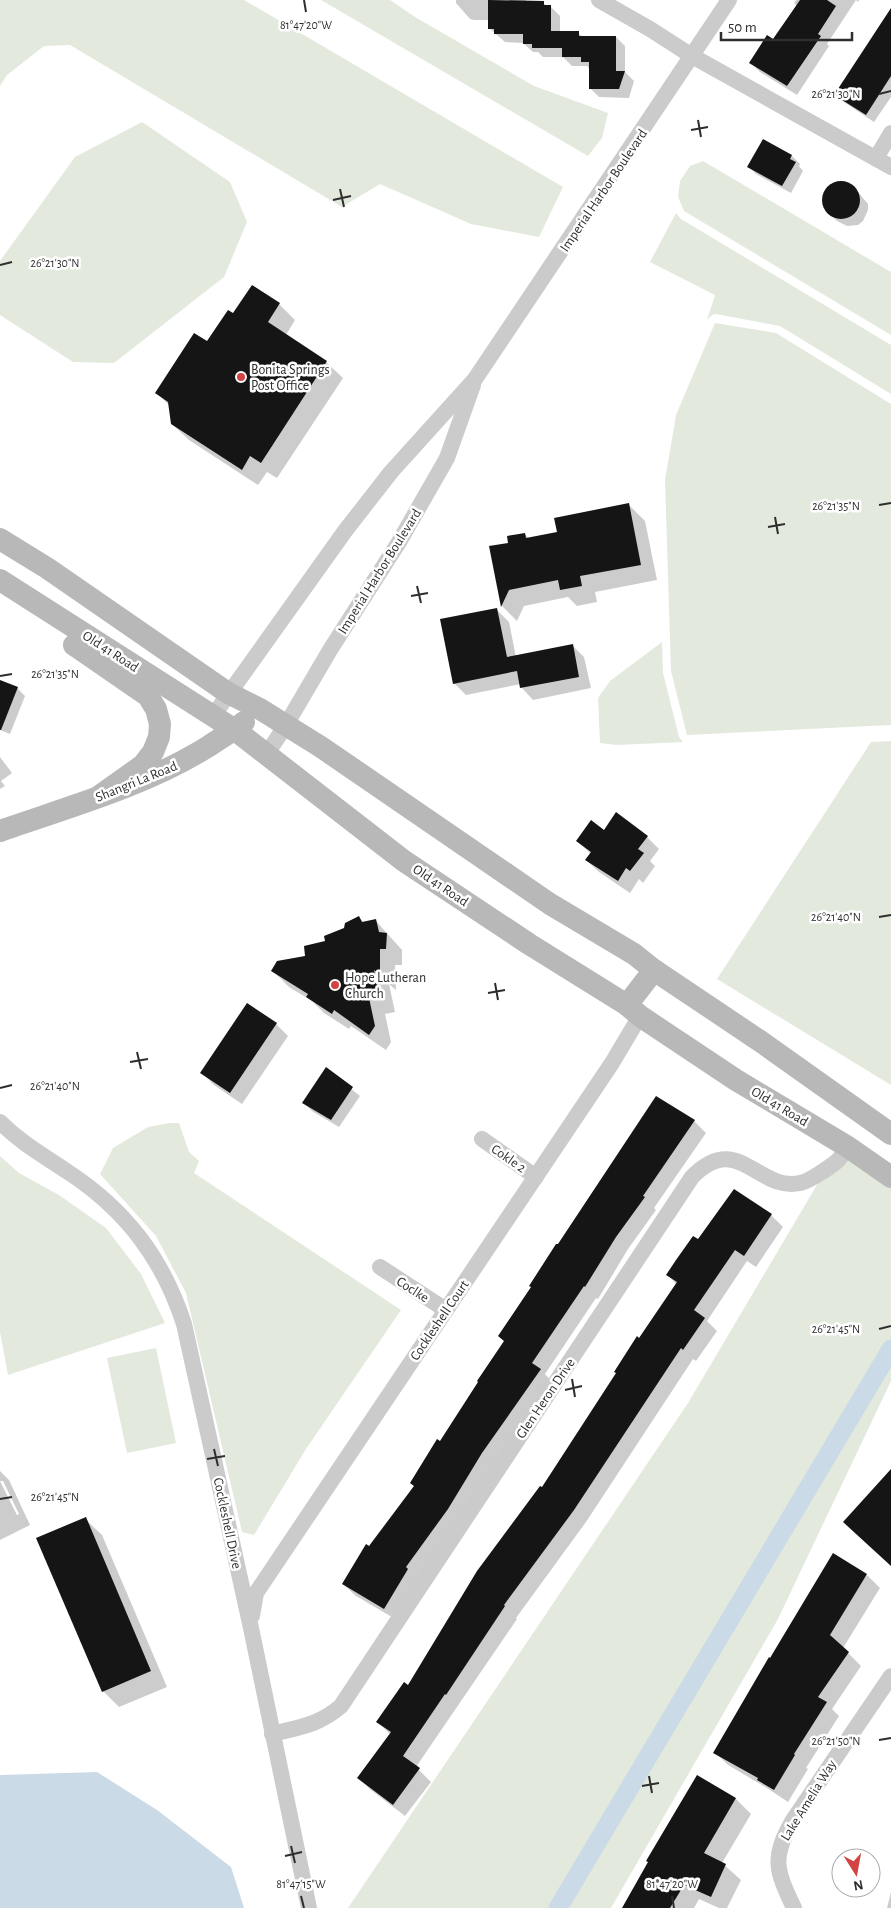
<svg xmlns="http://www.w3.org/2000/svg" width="891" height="1908" font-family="'Alegreya Sans',sans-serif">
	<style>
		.green { fill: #e3eadd }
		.water { fill: #cbdae7 }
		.shadow { fill: #0003; fill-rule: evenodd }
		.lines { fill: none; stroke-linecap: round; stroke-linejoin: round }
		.canal { stroke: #cbdae7; stroke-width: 19 }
		.building { fill: #151515 }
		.street { stroke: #cbcbcb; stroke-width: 16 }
		.secondary { stroke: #b8b8b8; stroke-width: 22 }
		.ticks { fill: none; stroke: #2e2e2e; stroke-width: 2 }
		.poi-dot { fill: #d14443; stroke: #fff; stroke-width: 2 }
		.labels { text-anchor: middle; stroke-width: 5; stroke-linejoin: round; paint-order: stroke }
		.street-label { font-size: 14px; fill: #2e2e2e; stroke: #fff }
		.poi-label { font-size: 14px; fill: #2e2e2e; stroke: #fff; text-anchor: start }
		.ticks-label { font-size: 12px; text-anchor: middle; fill: #2e2e2e; stroke: #fff; stroke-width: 5; stroke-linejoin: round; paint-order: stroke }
	</style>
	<rect width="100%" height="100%" fill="#fff"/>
	<g class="green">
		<path d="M0 0H244L563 187 539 237 471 224 380 184 342 207 70 45 44 46 7 75 0 86Z"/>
		<path d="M321 0H390L415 17 534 86 608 113 602 138 588 156Z"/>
		<path d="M142 122 230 182 247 222 224 277 114 363 73 362 0 315V261L75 157Z"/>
		<path d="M703 161 891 272V335L684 211 678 197 680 181 690 166Z"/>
		<path d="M676 213 681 219 891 345V394L780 326 716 314 712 315 707 320 715 295 650 262Z"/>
		<path d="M715 323 776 333 891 404V725L687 735 671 671 665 480 676 415Z"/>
		<path d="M662 642 663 673 679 737 683 742 617 745 600 743 598 698 610 681Z"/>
		<path d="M891 741V1085L717 979 871 742Z"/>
		<path d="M169 1123H179L189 1152 199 1161 194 1173 401 1310 306 1449 254 1535 242 1532 186 1293 156 1236 100 1174 113 1148 148 1127Z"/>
		<path d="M837 1151 891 1188V1381L778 1619 611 1908H348L688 1403Z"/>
		<path d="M0 1156 19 1173 59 1195 106 1228 141 1274 165 1323 8 1375 0 1332Z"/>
		<path d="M156 1348 176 1443 127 1453 107 1358Z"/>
	</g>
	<path class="water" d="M97 1772 157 1810 231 1867 244 1908H0V1775Z"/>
	<g class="shadow">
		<path d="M456 0H526V2L543 3 547 6 551 7 560 16V32L578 33 583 37H616L625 46V72L634 81 629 98 599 97 590 88V69L587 66H572L563 57H543L538 52H533L523 43 505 42 489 28V20H474L470 19 456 3Z"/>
		<path d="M796 0H859L858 2 856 0 827 44 829 46 797 95 760 72 751 63 774 41 797 6 794 3Z"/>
		<path d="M891 12V97L874 122 844 102 836 94Z"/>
		<path d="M763 140 792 156 800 164 799 166 803 171 791 193 756 174 748 166Z"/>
		<path d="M840 181 852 185 868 204V210L863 221 858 225 847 226 837 221 825 208 823 200 825 191 829 187Z"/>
		<path d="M279 304 295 320 286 335 326 362 343 378 277 478 267 472 258 485 189 440 172 424 170 406 157 393 233 315Z"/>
		<path d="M629 505 645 521 657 580 595 592 597 602 577 606 568 597 524 606 517 621 502 606 490 547 509 544 525 534 529 539 559 533Z"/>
		<path d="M497 610 509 622 516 657 573 646 584 657 591 688 533 700 522 688 521 684 466 695 454 683Z"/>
		<path d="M0 681 17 688 25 696 10 734 0 730Z"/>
		<path d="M0 757 12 773 1 781 5 786 0 789Z"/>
		<path d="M604 831 647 837 659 849 650 861 655 866 643 883 639 879 630 893 599 872 586 860 591 854 577 841Z"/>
		<path d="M359 917 364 923 376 921 402 950V965H395L396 990 389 984 395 1012 385 1014 391 1042 386 1050 351 1026 349 1029 324 1013 312 1001 289 987 273 971 307 957Z"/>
		<path d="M276 1024 288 1036 242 1104 214 1085 202 1073Z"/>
		<path d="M326 1069 360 1096 339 1127 312 1111 304 1103Z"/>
		<path d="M694 1121 706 1133 654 1208 656 1210 628 1249 598 1299 596 1298 545 1374 552 1382 397 1620 356 1596 343 1584 414 1486 440 1442 505 1342 558 1246Z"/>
		<path d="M771 1215 783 1227 756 1267 747 1261 707 1321 717 1331 696 1361 693 1359 586 1522 516 1618 517 1619 416 1767 431 1782 405 1816 371 1790 359 1778 391 1735 378 1722 408 1686 542 1489 677 1285 668 1275 698 1241Z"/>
		<path d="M0 1471 9 1480 30 1525 0 1540ZM0 1481H3L19 1514 17 1515Z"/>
		<path d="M85 1519 102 1535 167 1687 119 1707 103 1691Z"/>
		<path d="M867 1575 880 1588 843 1648 861 1666 832 1709 839 1716 806 1768 808 1769 788 1802 767 1788 728 1765 715 1752 770 1660Z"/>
		<path d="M697 1777 736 1799 751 1814 722 1863 741 1880 727 1908H719L699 1899 694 1908H623Z"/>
		<path d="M891 1892V1908H887Z"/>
	</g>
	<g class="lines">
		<path class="canal" d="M558 1908 891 1349"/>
	</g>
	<g class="building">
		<path d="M488 0 544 1V5H551V31H579V36H616V71H625L619 89H589V62H581V57H562V48H532V44H523V34H494V29H488Z"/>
		<path d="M800 0H827L836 6 818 34 821 36 787 86 749 63 767 35 773 39Z"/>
		<path d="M891 8V76L866 115 834 95Z"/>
		<path d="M763 139 792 155 790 159 796 162 782 186 747 167Z"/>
		<circle cx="841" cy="200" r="19"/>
		<path d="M252 285 280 303 268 322 327 361 261 463 250 456 242 470 171 424 168 402 155 393 194 333 207 341 228 310 233 313Z"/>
		<path d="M629 503 641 565 580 576 582 586 560 590 558 580 509 590 501 607 489 546 508 543 507 536 525 533 526 538 557 532 554 518Z"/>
		<path d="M497 608 507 657 573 644 579 677 520 688 517 671 453 684 440 619Z"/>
		<path d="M0 680 18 687 1 730H0Z"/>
		<path d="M616 812 648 836 638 849 644 853 630 871 626 868 618 881 585 860 591 852 576 841 591 820 604 830Z"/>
		<path d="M359 916 362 922 376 919 379 932 387 933 386 949H380V975L374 970 379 996 369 998 375 1026 369 1035 334 1010 332 1014 306 997 308 994 271 971 277 961 305 956 304 946 325 941 324 936 344 928 345 923Z"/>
		<path d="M247 1003 277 1023 230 1093 200 1073Z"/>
		<path d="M326 1067 353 1087 331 1120 302 1103Z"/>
		<path d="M656 1096 695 1120 643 1196 645 1197 616 1237 585 1287 584 1286 532 1363 541 1369 482 1453 448 1509 406 1567 408 1569 384 1609 342 1584 366 1544 369 1546 414 1486 410 1483 437 1439 440 1441 478 1382 477 1381 504 1341 498 1336 531 1287 529 1286 556 1244H558Z"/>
		<path d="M734 1189 772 1214 744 1256 735 1250 694 1310 705 1318 683 1350 681 1348 574 1510 504 1605 505 1606 446 1695 445 1694 403 1756 420 1768 393 1805 357 1778 391 1732 376 1722 404 1682 408 1685 477 1571 540 1486 542 1487 616 1373 614 1372 637 1336 639 1338 677 1282 666 1275 676 1260 693 1236 698 1239Z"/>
		<path d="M891 1469V1566L843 1522Z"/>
		<path d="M86 1517 151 1671 102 1692 36 1538Z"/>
		<path d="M833 1553 867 1574 830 1635 849 1652 818 1697 827 1702 794 1754 795 1755 774 1790 757 1780 758 1778 713 1753 769 1657 770 1658Z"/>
		<path d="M697 1775 736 1798 704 1853 726 1864 711 1897 684 1885 670 1908H622L648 1862 646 1861Z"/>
	</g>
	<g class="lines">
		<g class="street">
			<path d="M599 0 650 29 692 56 891 167"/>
			<path d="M876 158 891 133"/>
			<path d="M213 716 345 531 391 472 475 379 729 0"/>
			<path d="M266 755 286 725 330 650 399 542 447 458 473 385"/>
			<path d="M0 1122C22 1144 43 1155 68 1172 126 1210 163 1259 184 1324L251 1628 309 1908"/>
			<path d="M482 1139 536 1177"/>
			<path d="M380 1267 446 1310"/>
			<path d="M252 1616 256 1593 612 1063 640 1016"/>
			<path d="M272 1734C300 1727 319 1725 341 1706L692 1177C738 1130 757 1192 800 1183 808 1182 830 1167 836 1162 841 1158 844 1152 848 1147"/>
			<path d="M794 1908C776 1870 771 1858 793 1820L891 1676"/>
		</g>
		<g class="secondary">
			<path d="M0 539 47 568 228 693 260 709 321 747 550 904 634 954 654 970 760 1041 891 1134"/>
			<path d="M0 580 235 730 404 861 529 944 627 1005 640 1016 736 1080 848 1147 891 1177"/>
			<path d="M74 645 148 696 156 709 160 724 159 737 153 752 143 765 98 797"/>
			<path d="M0 831C71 806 145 786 209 746 221 738 233 731 244 722"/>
			<path d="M627 1005 654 970"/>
		</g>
	</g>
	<path class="ticks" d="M304 0 306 12M879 94 891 91M698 120 701 137M691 130 708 127M340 189 344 207M333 200 351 196M0 265 12 262M879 505 891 503M775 517 778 534M768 527 785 524M417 586 421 603M411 596 428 593M0 676 12 674M879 917 891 915M495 983 498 1000M488 993 505 990M137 1052 141 1069M130 1062 148 1059M0 1088 12 1085M879 1329 891 1326M572 1379 575 1397M565 1390 582 1386M214 1449 218 1466M207 1459 225 1456M0 1499 12 1497M879 1740 891 1738M649 1776 652 1793M642 1786 659 1783M291 1846 295 1863M285 1856 302 1852M301 1896 304 1908M672 1896 674 1908"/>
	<g class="poi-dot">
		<circle cx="241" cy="377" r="5"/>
		<circle cx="335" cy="985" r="5"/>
	</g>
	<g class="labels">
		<g class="street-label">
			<text transform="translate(603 190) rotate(-56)" y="5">Imperial Harbor Boulevard</text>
			<text transform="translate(379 571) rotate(-58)" y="5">Imperial Harbor Boulevard</text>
			<text transform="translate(111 651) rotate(33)" y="5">Old 41 Road</text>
			<text transform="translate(136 781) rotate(-22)" y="5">Shangri La Road</text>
			<text transform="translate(441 885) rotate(34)" y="5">Old 41 Road</text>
			<text transform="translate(780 1106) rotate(31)" y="5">Old 41 Road</text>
			<text transform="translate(509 1158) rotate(35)" y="5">Cokle 2</text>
			<text transform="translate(413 1289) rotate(33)" y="5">Coclke</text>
			<text transform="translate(439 1320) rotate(-56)" y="5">Cockleshell Court</text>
			<text transform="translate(545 1398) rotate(-56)" y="5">Glen Heron Drive</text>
			<text transform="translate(228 1523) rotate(78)" y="5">Cockleshell Drive</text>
			<text transform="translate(808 1800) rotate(-58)" y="5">Lake Amelia Way</text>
		</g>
		<g class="poi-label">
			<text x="251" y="374">Bonita Springs<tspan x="251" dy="16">Post Office</tspan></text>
			<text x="345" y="982">Hope Lutheran<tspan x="345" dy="16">Church</tspan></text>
		</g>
	</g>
	<g class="ticks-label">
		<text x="306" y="29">81°47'20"W</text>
		<text x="836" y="98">26°21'30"N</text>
		<text x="55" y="267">26°21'30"N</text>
		<text x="836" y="510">26°21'35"N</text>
		<text x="55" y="678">26°21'35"N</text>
		<text x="836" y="921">26°21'40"N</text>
		<text x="55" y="1090">26°21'40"N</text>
		<text x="836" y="1333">26°21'45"N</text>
		<text x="55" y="1501">26°21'45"N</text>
		<text x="836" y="1745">26°21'50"N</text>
		<text x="301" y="1888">81°47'15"W</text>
		<text x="672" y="1888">81°47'20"W</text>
	</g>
	<g transform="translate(856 1873) rotate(169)"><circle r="24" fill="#ffffff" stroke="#ababab"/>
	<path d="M0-4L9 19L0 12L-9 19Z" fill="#d14443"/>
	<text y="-8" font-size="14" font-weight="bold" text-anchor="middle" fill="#2e2e2e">N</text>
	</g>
	<path d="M721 32v8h131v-8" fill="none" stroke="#2e2e2e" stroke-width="2.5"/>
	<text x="728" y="32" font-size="15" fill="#2e2e2e" stroke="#ffffff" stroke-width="4" paint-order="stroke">50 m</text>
</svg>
